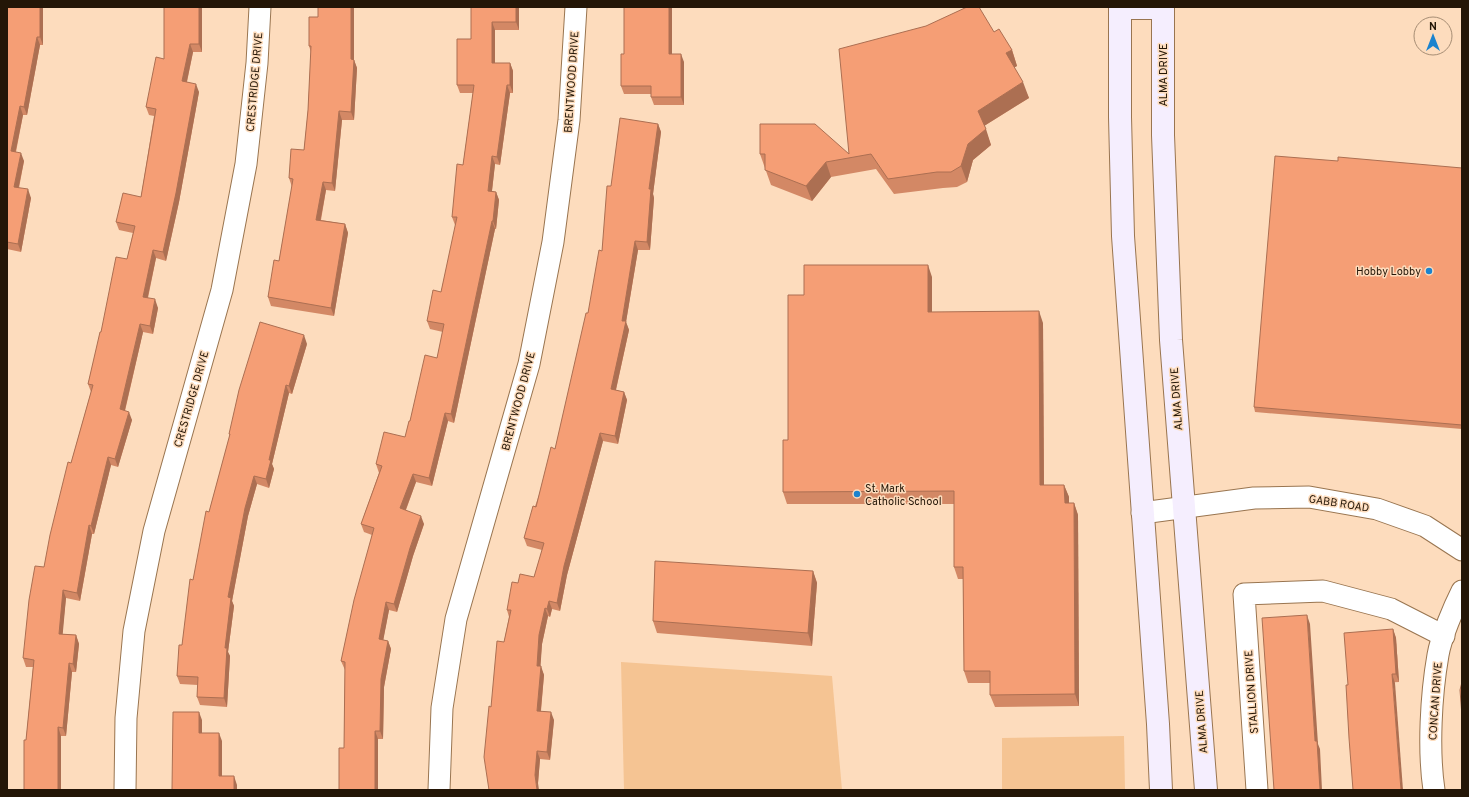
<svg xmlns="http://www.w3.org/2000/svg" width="1469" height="797" font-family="Overpass,sans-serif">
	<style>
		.green { fill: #f5c493 }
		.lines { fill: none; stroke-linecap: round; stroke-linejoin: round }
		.minor-casing { stroke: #997550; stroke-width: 23 }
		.secondary-casing { stroke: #997550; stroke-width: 24 }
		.minor { stroke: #fff; stroke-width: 21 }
		.secondary { stroke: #f5eefe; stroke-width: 22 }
		.wall { fill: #d38865 }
		.shaded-wall { fill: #ac6f52 }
		.building { fill: #f59e75; stroke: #ac6f52 }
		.poi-dot { fill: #1b83ce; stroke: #fddcbd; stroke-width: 1.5 }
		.labels { text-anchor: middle; stroke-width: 3; stroke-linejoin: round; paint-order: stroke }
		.street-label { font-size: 11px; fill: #241607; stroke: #fddcbd }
		.poi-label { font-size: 11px; fill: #241607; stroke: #fddcbd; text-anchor: end }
	</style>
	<rect width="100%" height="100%" fill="#fddcbd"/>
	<g class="green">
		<path d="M621 662 832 676 842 790H624Z"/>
		<path d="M1124 736 1125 790H1002V738Z"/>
	</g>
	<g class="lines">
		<g class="minor-casing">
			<g id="minor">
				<path d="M1142 513 1254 498 1309 497 1377 509 1425 526 1462 550"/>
				<path d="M125 790 126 718 134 631 154 531 222 290 246 164 257 63 260 7"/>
				<path d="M439 790 442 708 456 619 529 364 553 242 569 120 576 7"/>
				<path d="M1257 790 1244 594 1323 591 1391 609 1444 636"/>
				<path d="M1434 790C1428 750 1431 695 1438 655 1441 637 1454 607 1462 591"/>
			</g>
		</g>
		<g class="secondary-casing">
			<g id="secondary">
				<path d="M1120 7V117L1123 236 1158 724 1161 790"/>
				<path d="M1163 7V135L1171 340 1206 790"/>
				<path d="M1120 8H1163"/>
			</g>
		</g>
		<use href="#minor" class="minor"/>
		<use href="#secondary" class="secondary"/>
	</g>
	<g class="wall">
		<path d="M7 7H43V45H40L27 115H23L16 152 24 161 19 188 31 198 21 252 7 249Z"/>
		<path d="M202 7V52H193L187 82 199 92 179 202 166 261 156 258 148 298 158 308 153 334 143 332 125 411 132 420 118 467 111 465 94 534H92L80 601 66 598 62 634 76 635 79 644 76 672H72L66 736H61V790L26 740 33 667H26L23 658 44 567 71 463 91 392 88 384 101 332 127 259 133 233 119 230 116 222 141 197 154 116 149 115 146 107 164 59Z"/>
		<path d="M354 7V60L357 68 354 120H342L335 191 326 190 321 220 345 224 348 233 334 316 271 306 268 297 279 261 292 187 289 178 304 150 308 110 311 52 309 46Z"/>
		<path d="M471 7H519V30H495V63H510L513 71V93H510L500 165 495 164 492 191 496 192 499 200 496 229H495L454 423 448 421 432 486 416 482 406 510 424 524 413 556 397 612 389 610 383 640 388 641 391 649 384 687 383 739H378V790L344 748 345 670 341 661 372 535 364 532 361 524 379 473 376 464 405 437 410 421 437 358 443 332 430 329 427 321 441 292 456 225H455L452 217 463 165 473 93H460L457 85 471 39Z"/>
		<path d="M672 7V54L684 62V105H654L651 97V94H624L621 86 624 54Z"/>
		<path d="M994 32 1012 50 1017 66 1014 67 1029 98 984 126 991 145 973 160 967 182 957 187 943 188 894 194 876 169 831 177 812 201 771 185 760 154H849Z"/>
		<path d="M658 124 661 132 653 194 654 198 650 250H638L626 322 629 330 616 390 624 392 627 400 618 444 603 441 567 575 560 611 552 609 550 617 548 616 542 644 540 666 544 675 541 711 554 720 550 760 540 759 538 783 491 707 509 617 507 610 518 583 534 577 542 550 527 546 524 538 555 449 588 313 602 251 611 186Z"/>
		<path d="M1338 161 1462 168V429L1255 412 1254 407Z"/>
		<path d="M932 277V312L1043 323 1044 485H1064L1069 497V503H1074L1078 515 1079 706 995 707 990 695V683H968L964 671 963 579H958L954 567V504H787L783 492 804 295Z"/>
		<path d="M307 344 292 394 289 393 272 464 274 469 269 488 257 484 248 516 232 601 234 606 228 652 230 656 227 707 200 705 197 697 198 685 180 684 177 676 182 645 193 580 209 512 230 435 229 434Z"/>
		<path d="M813 571 817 583 812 646 657 633 653 621Z"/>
		<path d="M1393 629 1396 638 1399 682 1348 685Z"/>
	</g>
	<g class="shaded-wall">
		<path d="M40 7H43V45L40 37Z"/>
		<path d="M199 7H202V52L199 44Z"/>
		<path d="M351 7H354V61V60L357 68 354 120 351 112Z"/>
		<path d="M516 7H519V30L516 22Z"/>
		<path d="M669 7H672V62L669 54Z"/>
		<path d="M492 22 495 30V71L492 63Z"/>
		<path d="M37 37 40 45 27 115 24 107Z"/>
		<path d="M190 44 193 52 185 90 182 81Z"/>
		<path d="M1012 50 1017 66 1012 69 1006 53Z"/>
		<path d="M681 54 684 62V105L681 97Z"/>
		<path d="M510 63 513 71V93L510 85Z"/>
		<path d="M1023 82 1029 98 984 126 978 111Z"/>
		<path d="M196 84 199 92 179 202 166 261 163 252Z"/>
		<path d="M507 85 510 93 500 165 497 157Z"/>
		<path d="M20 106 23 115 14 159 11 151Z"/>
		<path d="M339 111 342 120 335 191 332 183Z"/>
		<path d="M658 124 661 132 653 194 654 198 650 250 647 242 649 189Z"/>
		<path d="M986 129 991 145 973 160 967 182 961 166 968 144Z"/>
		<path d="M21 153 24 161 17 195 14 187Z"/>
		<path d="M492 156 495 164 491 199 488 191Z"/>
		<path d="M826 162 831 177 812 201 806 186Z"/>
		<path d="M323 182 326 190 319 228 316 220Z"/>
		<path d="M28 189 31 198 21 252 18 244Z"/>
		<path d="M496 192 499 200 496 229 493 221Z"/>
		<path d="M492 221 495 229 454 423 451 414Z"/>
		<path d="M345 224 348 233 334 316 331 308Z"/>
		<path d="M635 241 638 250 626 322 629 330 614 398 611 389Z"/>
		<path d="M153 250 156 258 146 305 143 297Z"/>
		<path d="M928 265 932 277V324L928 312Z"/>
		<path d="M155 299 158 308 153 334 150 326Z"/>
		<path d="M1039 311 1043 323 1044 497 1040 485Z"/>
		<path d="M140 324 143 332 123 418 120 409Z"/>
		<path d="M304 335 307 344 292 394 289 386Z"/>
		<path d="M286 385 289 393 272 464 274 469 269 488 266 479 269 460Z"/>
		<path d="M624 392 627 400 618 444 615 436Z"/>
		<path d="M129 412 132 420 118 467 115 459Z"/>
		<path d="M445 413 448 421 432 486 429 478Z"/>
		<path d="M600 433 603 441 567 575 560 611 557 603 564 566Z"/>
		<path d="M108 457 111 465 94 534 91 526Z"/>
		<path d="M413 474 416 482 403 517 400 508Z"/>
		<path d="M254 476 257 484 248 516 232 601 234 606 228 652 230 656 227 707 224 698 225 648 228 597 245 508Z"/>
		<path d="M1064 485 1069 497V515L1065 503Z"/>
		<path d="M1074 503 1078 515 1079 706 1075 694Z"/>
		<path d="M421 516 424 524 413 556 397 612 394 604 410 548Z"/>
		<path d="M89 525 92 534 80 601 77 593Z"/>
		<path d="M813 571 817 583 812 646 808 633Z"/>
		<path d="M63 590 66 598 62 642 59 634Z"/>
		<path d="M549 601 552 609 550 617 547 609Z"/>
		<path d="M386 602 389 610 382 647 379 639Z"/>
		<path d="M545 608 548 616 542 644 540 674 537 666 539 635Z"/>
		<path d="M1307 615 1310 624 1318 744 1320 749 1322 790H1320L1315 741Z"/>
		<path d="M1393 629 1396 638 1399 682 1396 674Z"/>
		<path d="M76 635 79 644 76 672 73 664Z"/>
		<path d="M388 641 391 649 384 687 383 739 380 731 381 679Z"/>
		<path d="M69 663 72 672 66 736 63 728Z"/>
		<path d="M541 666 544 675 540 719 537 711Z"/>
		<path d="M1392 674 1395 683 1403 790H1401Z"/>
		<path d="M199 712 202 720V741L199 733Z"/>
		<path d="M551 712 554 720 550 760 547 752Z"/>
		<path d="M58 727 61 736V790H58Z"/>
		<path d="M375 731 378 739V790H375Z"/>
		<path d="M219 733 222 741V785L219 776Z"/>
		<path d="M537 751 540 759 538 783 539 790H537L535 775Z"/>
		<path d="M234 776 237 785V790H234Z"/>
	</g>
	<g class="building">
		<path d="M7 7H40V37H37L24 107 20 106 11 151 21 153 14 187 28 189 18 244 7 242Z"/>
		<path d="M164 7H199V44H190L182 81 196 84 176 193 163 252 153 250 143 297 155 299 150 326 140 324 120 409 129 412 115 459 108 457 91 526 89 525 77 593 63 590 59 634 76 635 73 664 69 663 63 728 58 727V790H24V740H26L34 660 23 658 29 600 35 566 44 567 50 535 68 462 71 463 93 385 88 384 100 332H101L116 257 127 259 135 226 116 222 123 193 141 197 156 109 146 107 156 57 164 59Z"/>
		<path d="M318 7H351V59L354 60 351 112 339 111 332 183 323 182 316 220 345 224 331 308 268 297 274 260 279 261 293 179 289 178 291 149 304 150 308 110 311 46H309V17H318Z"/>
		<path d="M471 7H516V22H492V63H510V85H507L497 157 492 156 488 191 496 192 493 221H492L451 414 445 413 429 478 413 474 400 508 421 516 410 548 394 604 386 602 379 639 388 641 381 679 380 731H375V790H339V748H344L345 662 341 661 354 600 374 528 361 524 382 466 376 464 384 432 405 437 409 421H410L425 355 437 358 444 324 427 321 433 290 441 292 457 217H452L457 164 463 165 474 85H457V39H471Z"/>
		<path d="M624 7H669V54H681V97H651V86H621V54H624Z"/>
		<path d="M967 7H979L994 32 999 29 1012 50 1006 53 1023 82 978 111 986 129 968 144 961 166 951 172H937L888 179 871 154 826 162 806 186 765 170V154H760V124H815L849 154 839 49 926 26Z"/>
		<path d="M620 118 658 124 649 189H651L647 242 635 241 622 321H626L611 389 624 392 615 436 600 433 564 566 557 603 549 601 547 609 545 608 539 635 537 666H541L537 711 551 712 547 752 537 751 535 775 537 790H489L484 757 489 706 491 707 497 641 504 642 511 610H507L512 582 518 583 520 574 534 577 544 543 524 538 533 506 536 507 551 447 555 449 586 313H588L599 250 602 251 607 186H611Z"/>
		<path d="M1275 156 1338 161V157L1462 168V425L1254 407Z"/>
		<path d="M804 265H928V312L1039 311 1040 485H1064L1065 503H1074L1075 694 990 695V671H964L963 567H954V491L783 492V440H788V295H804Z"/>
		<path d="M260 322 304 335 289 386 286 385 269 460H271L266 479 254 476 245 508 228 597 231 598 225 648H227L224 698 197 697 198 677 177 676 179 645H182L190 579 193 580 206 511 209 512 230 434H229L239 390Z"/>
		<path d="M655 561 813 571 808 633 653 621Z"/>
		<path d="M1307 615 1315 741H1317L1320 790H1274L1262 618Z"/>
		<path d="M1393 629 1396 674H1392L1401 790H1353L1349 738 1346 685H1348L1344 633Z"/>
		<path d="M1462 682V716L1460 690Z"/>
		<path d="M173 712H199V733H219V776H234V790H172Z"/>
	</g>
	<g class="poi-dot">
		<circle cx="1429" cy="271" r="4"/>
		<circle cx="857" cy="494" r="4"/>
	</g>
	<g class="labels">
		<g class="street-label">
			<text transform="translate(1163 75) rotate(-90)" y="4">ALMA DRIVE</text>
			<text transform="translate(254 82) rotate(-85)" y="4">CRESTRIDGE DRIVE</text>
			<text transform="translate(571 82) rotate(-86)" y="4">BRENTWOOD DRIVE</text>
			<text transform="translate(191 399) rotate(-74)" y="4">CRESTRIDGE DRIVE</text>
			<text transform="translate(1176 399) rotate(-94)" y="4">ALMA DRIVE</text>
			<text transform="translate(518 401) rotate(-75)" y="4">BRENTWOOD DRIVE</text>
			<text transform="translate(1339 503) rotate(9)" y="4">GABB ROAD</text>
			<text transform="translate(1251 692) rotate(-94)" y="4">STALLION DRIVE</text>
			<text transform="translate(1435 701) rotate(-86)" y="4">CONCAN DRIVE</text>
			<text transform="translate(1201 722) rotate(-94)" y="4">ALMA DRIVE</text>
		</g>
		<g class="poi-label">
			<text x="1421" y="275">Hobby Lobby</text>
			<text x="865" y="492" text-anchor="start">St. Mark<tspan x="865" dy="13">Catholic School</tspan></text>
		</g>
	</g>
	<rect width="1469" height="797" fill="none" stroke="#241607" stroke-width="16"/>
	<g transform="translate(1433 36)"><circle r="19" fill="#fddcbd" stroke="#a68d74"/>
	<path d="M0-3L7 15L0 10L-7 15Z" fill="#1b83ce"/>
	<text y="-6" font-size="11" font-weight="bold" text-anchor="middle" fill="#241607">N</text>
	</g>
</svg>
